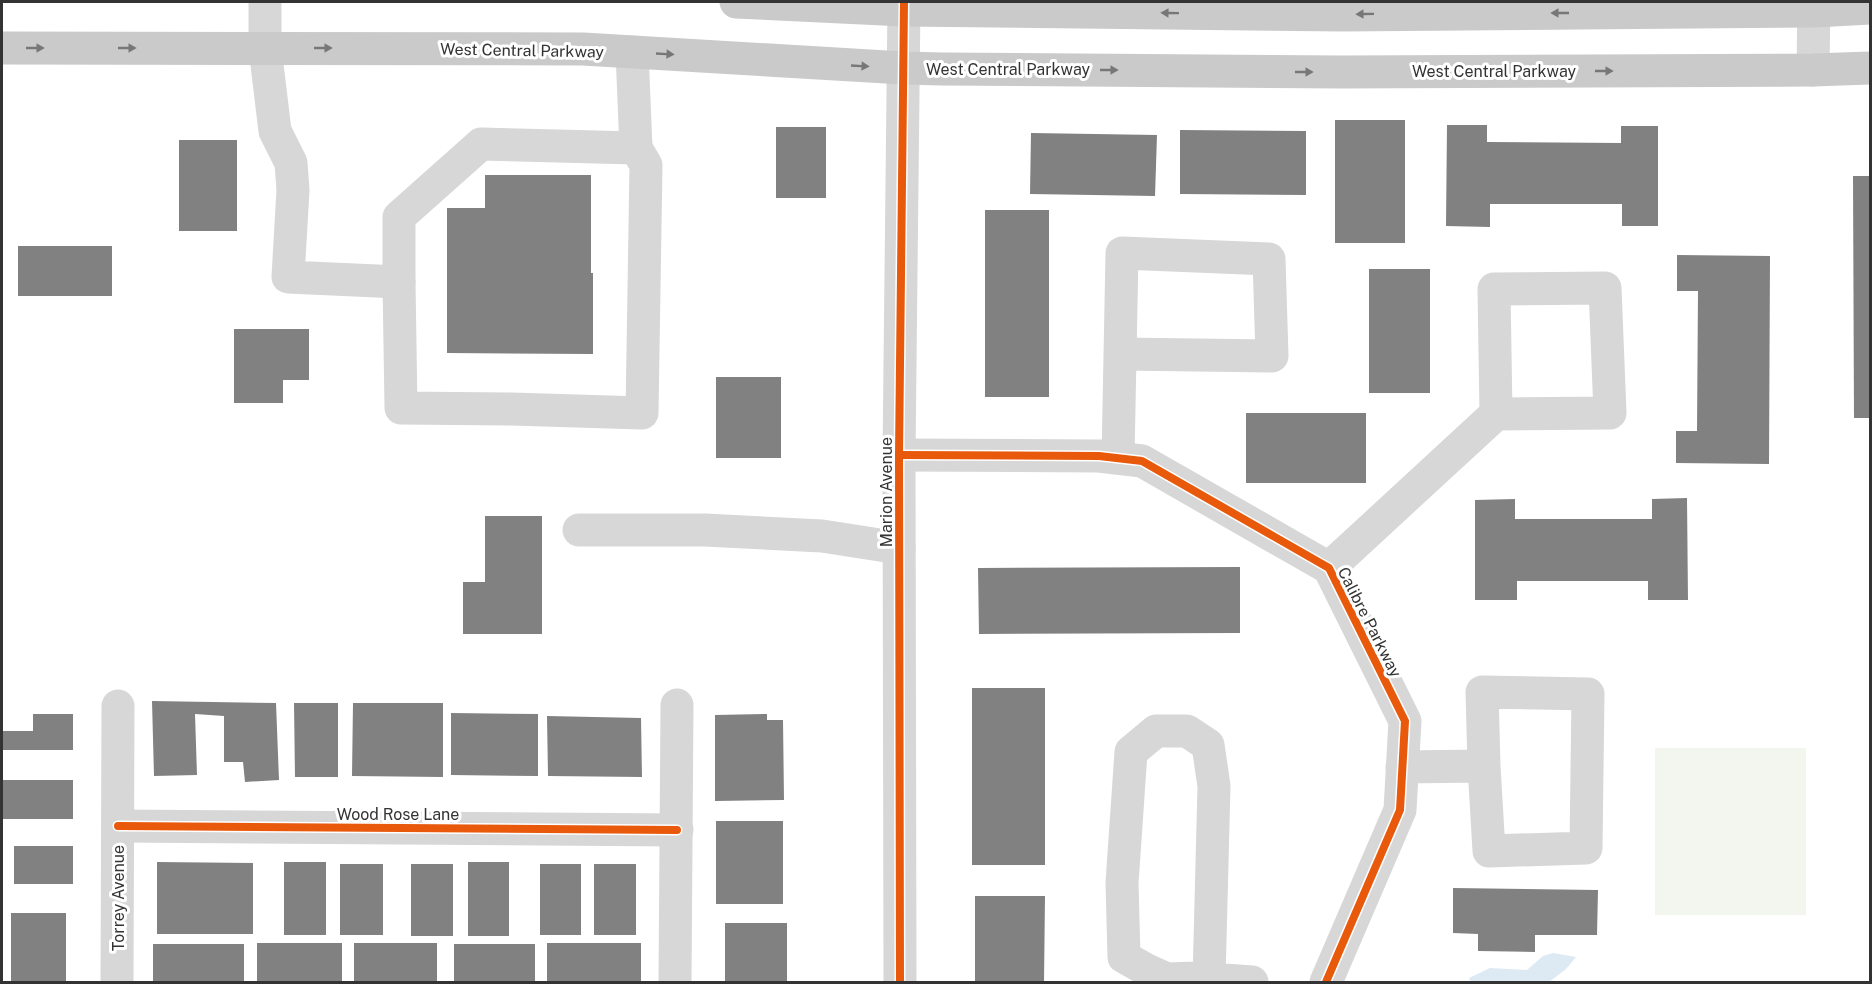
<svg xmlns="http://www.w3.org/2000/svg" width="1872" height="984" font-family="'Public Sans',sans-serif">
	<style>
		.green { fill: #f2f6ee }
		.water { fill: #dde9f3 }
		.building { fill: #818181 }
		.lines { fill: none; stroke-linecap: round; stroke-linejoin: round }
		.minor { stroke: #d7d7d7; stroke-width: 33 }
		.major { stroke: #cacaca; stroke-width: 33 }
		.cycleway-casing { stroke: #fff; stroke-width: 11 }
		.cycleway { stroke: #e8590c; stroke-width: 8 }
		.oneway { fill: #777 }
		.labels { text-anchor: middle; stroke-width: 6; stroke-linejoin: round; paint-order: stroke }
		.street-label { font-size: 16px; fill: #333; stroke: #fff }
	</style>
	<rect width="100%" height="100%" fill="#fff"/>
	<rect class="green" x="1655" y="748" width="151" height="167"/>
	<path class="water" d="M1553 953 1576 957 1566 969 1549 982H1471L1469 978 1490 968 1527 970 1543 956Z"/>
	<g class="building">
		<rect x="1335" y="120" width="70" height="123"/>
		<path d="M1447 125H1487V142L1621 143V126H1658V226H1622V204H1490V227L1446 226Z"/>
		<rect x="776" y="127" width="50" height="71"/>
		<path d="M1180 130 1306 131V195L1180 194Z"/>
		<path d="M1031 133 1157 135 1155 196 1030 194Z"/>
		<rect x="179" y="140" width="58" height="91"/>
		<path d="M485 175H591V273H593V354L447 353V208H485Z"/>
		<path d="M1853 176H1870V418H1854Z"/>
		<rect x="985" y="210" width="64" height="187"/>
		<rect x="18" y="246" width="94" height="50"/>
		<path d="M1677 255 1770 256 1769 464 1676 463V431H1697L1698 291H1677Z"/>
		<rect x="1369" y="269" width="61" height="124"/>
		<path d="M234 329H309V380H283V403H234Z"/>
		<rect x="716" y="377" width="65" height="81"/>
		<rect x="1246" y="413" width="120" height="70"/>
		<path d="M1687 498 1688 600H1648V581H1517V600H1475V500L1515 499V519H1652V499Z"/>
		<path d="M485 516H542V634H463V582H485Z"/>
		<path d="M1240 567V633L979 634 978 568Z"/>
		<rect x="972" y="688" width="73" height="177"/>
		<path d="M152 701 276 703 279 780 245 782 243 762H224V716L195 714 197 775 154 776Z"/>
		<path d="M294 703H338V777H295Z"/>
		<path d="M353 703H443V777L352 776Z"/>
		<path d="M451 713 538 714V776L451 775Z"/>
		<path d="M33 714H73V750H2V731H33Z"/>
		<path d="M767 714V720H783L784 800 715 801V715Z"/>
		<path d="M547 716 641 718 642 777 548 776Z"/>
		<rect x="3" y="780" width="70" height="39"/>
		<rect x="716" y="821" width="67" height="83"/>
		<rect x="14" y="846" width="59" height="38"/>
		<path d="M157 862 253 863V934H157Z"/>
		<rect x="284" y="862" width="42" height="73"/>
		<rect x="468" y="862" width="41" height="74"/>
		<rect x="340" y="864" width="43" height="71"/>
		<rect x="411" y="864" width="42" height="72"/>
		<rect x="540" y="864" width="41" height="71"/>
		<rect x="594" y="864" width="42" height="71"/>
		<path d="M1453 888 1598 890 1597 935H1535V952L1478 951V934L1453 933Z"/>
		<path d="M975 896H1045L1044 982H975Z"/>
		<rect x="11" y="913" width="55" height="69"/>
		<rect x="725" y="923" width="62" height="59"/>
		<rect x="257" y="943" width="85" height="39"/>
		<rect x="354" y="943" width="83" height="39"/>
		<rect x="547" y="943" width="94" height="39"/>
		<rect x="153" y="944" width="91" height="38"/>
		<rect x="454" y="944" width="81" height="38"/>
	</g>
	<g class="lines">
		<g class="minor">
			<path d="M265 2V48L275 131 291 163 293 190 288 277 399 282V217L481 144 636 148 632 52"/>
			<path d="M1813 70 1814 2"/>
			<path d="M399 282 401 408 511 409 642 413 646 165 636 148"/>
			<path d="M899 455 1099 456 1142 461 1329 568 1405 721 1400 810 1326 982"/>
			<path d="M1118 458 1122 253 1269 259 1272 356 1120 354"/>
			<path d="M579 530H705L822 536 899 548"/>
			<path d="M1329 568 1496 414 1610 413 1605 288 1494 289 1496 414"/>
			<path d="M1402 767 1484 766 1489 851 1586 848 1588 694 1482 692 1484 766"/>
			<path d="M118 826 677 830"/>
			<path d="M1209 979 1214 786 1208 745 1187 731H1156L1131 752 1122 883 1124 957 1147 970 1167 979 1196 978 1252 982"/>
			<path d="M117 982 118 706"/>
			<path d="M675 982 677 705"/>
			<path d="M900 982 899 455 904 2"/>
		</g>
		<g class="major">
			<path d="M736 2 904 10 1343 15 1814 11 1870 8"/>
			<path d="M2 48 583 49 903 68 942 69 1341 72 1813 70 1870 68"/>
		</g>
		<g class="cycleway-casing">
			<g id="cycleway">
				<path d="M899 455 1099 456 1142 461 1329 568 1405 721 1400 810 1326 982"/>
				<path d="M118 826 677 830"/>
				<path d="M900 982 899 455 904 2"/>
			</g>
		</g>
		<use href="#cycleway" class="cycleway"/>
	</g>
	<defs><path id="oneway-solid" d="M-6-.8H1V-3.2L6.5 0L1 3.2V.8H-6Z" transform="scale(1.5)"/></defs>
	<g class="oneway">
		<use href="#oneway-solid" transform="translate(1170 13) rotate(-179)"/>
		<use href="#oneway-solid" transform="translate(1560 13) rotate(180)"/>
		<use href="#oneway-solid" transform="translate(1365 14) rotate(179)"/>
		<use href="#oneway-solid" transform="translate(35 48)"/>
		<use href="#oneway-solid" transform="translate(127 48)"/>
		<use href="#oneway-solid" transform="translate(323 48)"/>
		<use href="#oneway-solid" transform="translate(665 54) rotate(3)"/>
		<use href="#oneway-solid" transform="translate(860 66) rotate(3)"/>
		<use href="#oneway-solid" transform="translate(1109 70)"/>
		<use href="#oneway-solid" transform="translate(1604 71)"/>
		<use href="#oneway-solid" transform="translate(1304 72)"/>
	</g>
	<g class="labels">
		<g class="street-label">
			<text transform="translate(522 50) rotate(1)" y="6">West Central Parkway</text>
			<text x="1008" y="75">West Central Parkway</text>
			<text x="1494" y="77">West Central Parkway</text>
			<text transform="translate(886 492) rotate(-90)" y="6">Marion Avenue</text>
			<text transform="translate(1370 622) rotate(63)" y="6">Calibre Parkway</text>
			<text x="398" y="820">Wood Rose Lane</text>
			<text transform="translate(118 898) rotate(-90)" y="6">Torrey Avenue</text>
		</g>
	</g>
	<rect width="1872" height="984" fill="none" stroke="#333333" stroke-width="6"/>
</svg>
